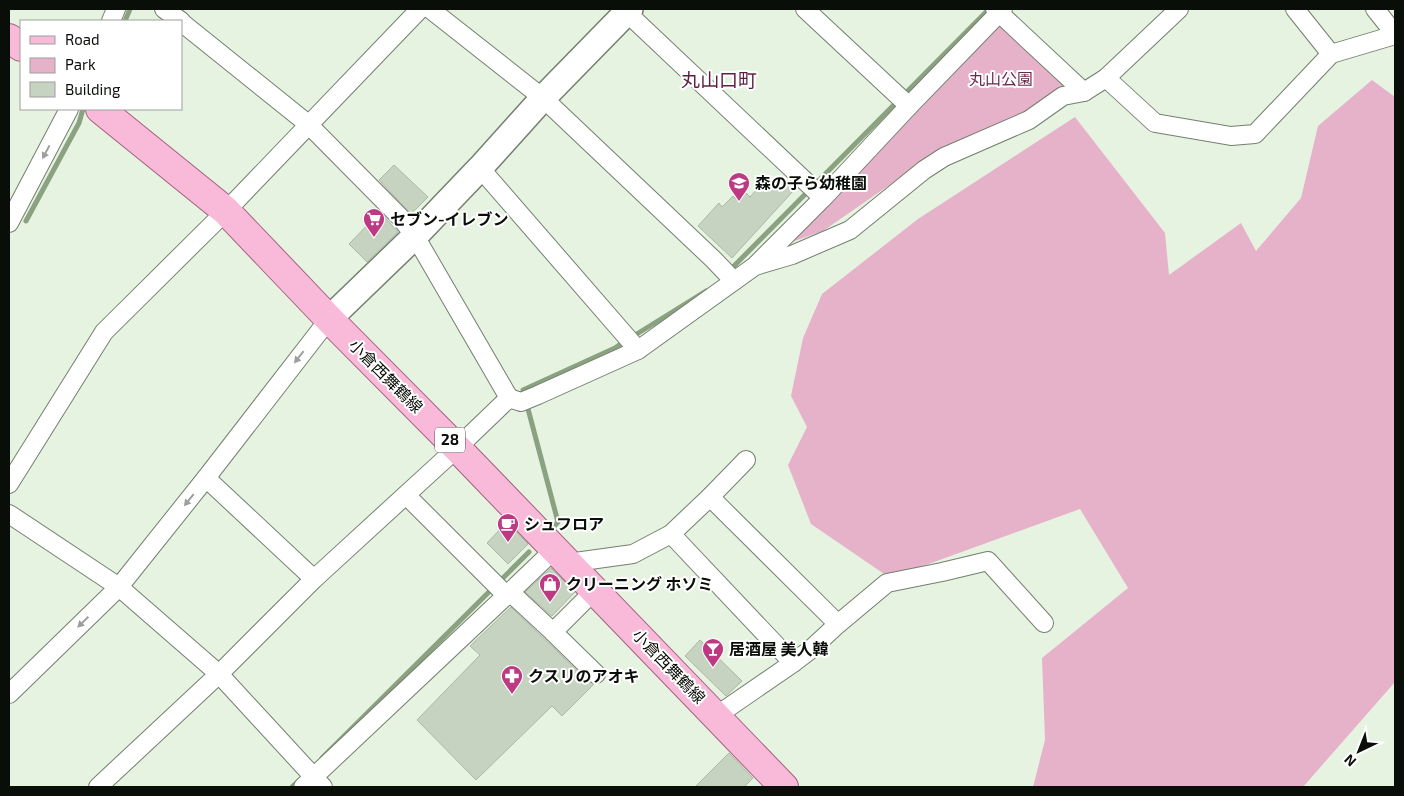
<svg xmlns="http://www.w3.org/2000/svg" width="1404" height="796" font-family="'Exo 2','Noto Sans JP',sans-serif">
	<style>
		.green { fill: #e6b2c9 }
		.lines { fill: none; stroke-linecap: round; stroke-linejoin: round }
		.stream { stroke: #8ba281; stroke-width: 5 }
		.building { fill: #c6d3c1; stroke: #acb8a6 }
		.street-casing { stroke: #747f6f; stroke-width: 20 }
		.secondary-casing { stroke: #747f6f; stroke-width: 28 }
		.primary-casing { stroke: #a2607e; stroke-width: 30 }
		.street { stroke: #fff; stroke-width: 18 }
		.secondary { stroke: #fff; stroke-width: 25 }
		.primary { stroke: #f8bad8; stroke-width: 28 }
		.oneway { fill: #9d9f9c }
		.labels { text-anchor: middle; stroke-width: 4; stroke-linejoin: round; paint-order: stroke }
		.shield { fill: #fff; stroke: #545652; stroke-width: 1 }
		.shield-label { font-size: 15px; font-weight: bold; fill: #0a0e08 }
		.park-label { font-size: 16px; fill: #6a2a4b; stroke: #fff }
		.poi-label { font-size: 16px; font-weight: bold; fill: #0a0e08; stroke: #fff; text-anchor: start }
		.street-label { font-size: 16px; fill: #0a0e08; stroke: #fff }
		.quarter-label { font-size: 19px; fill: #5d1e40; stroke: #fff }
	</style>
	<rect width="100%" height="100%" fill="#e6f3e1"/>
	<g class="green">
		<path d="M1000 18 1069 86 1022 115 940 150 823 231 783 245Z"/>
		<path d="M1372 80 1395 97V682L1303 787H1033L1045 740 1042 658 1128 588 1080 509 890 578 811 524 788 465 807 427 791 396 803 338 822 294 918 219 1075 117 1165 233 1169 275 1241 223 1256 251 1301 198 1318 126Z"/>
	</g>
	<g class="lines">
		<g class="stream">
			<path d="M125 21 130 9"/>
			<path d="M26 221 79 123 83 109"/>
			<path d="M729 271 989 9"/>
			<path d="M632 337 706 291"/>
			<path d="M548 533 558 522 523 390 615 348 625 341"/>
			<path d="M322 758 529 552"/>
			<path d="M292 787 300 780"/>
		</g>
	</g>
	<g class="building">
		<path d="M394 165 428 197 411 214 379 180Z"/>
		<path d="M782 177 795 189 732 258 698 226 719 203 722 207 733 196 738 201 746 193 750 197 758 188 762 191 769 182 774 187Z"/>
		<path d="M380 212 398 232 367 262 349 244Z"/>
		<path d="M507 522 528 544 508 564 487 543Z"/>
		<path d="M551 568 575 592 552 616 525 592Z"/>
		<path d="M511 607 589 682 594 684 562 716 552 706 476 780 417 720 480 655 470 646Z"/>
		<path d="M700 640 742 681 726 696 685 656Z"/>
		<path d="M729 753 753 778 744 787H695Z"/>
	</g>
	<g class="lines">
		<g class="street-casing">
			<g id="street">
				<path d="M164 9 181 21"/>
				<path d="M430 9 543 98 714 260 734 281"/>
				<path d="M623 9 823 198"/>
				<path d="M805 9 909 106"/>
				<path d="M995 9 1084 92"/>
				<path d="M1295 9 1331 54"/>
				<path d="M1375 9 1395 34"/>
				<path d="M111 21 116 9"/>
				<path d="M181 22 308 124 400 217 415 236 509 398"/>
				<path d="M1106 78 1155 123 1231 136 1255 134 1331 54 1395 35"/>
				<path d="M480 168 638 350"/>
				<path d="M9 223 69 109"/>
				<path d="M757 264 823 198 909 106 1003 9"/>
				<path d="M206 478 314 579"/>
				<path d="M9 484 104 332 226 211 420 9"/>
				<path d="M406 495 507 596"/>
				<path d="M710 497 838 624"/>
				<path d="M9 514 119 587 219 674 323 787"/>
				<path d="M671 534 793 663"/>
				<path d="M568 563 633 554 671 534 710 497 746 460"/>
				<path d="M510 592 553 632 596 674"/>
				<path d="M553 632 595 590"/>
				<path d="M9 694 119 587 206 478 329 319"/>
				<path d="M716 716 793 663 810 650 838 624 887 583 942 572 988 561 1044 623"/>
				<path d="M98 787 219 674 314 579 457 448 509 398 521 402 538 395 638 350 755 266 792 255 850 230 924 170 944 157 1029 120 1063 96 1084 92 1106 78 1179 9"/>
				<path d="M303 787 510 592 555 549"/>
			</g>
		</g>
		<g class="secondary-casing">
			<path id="secondary" d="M329 319 415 236 480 168 543 98 630 9"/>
		</g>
		<g class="primary-casing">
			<g id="primary">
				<path d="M9 38 21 47"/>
				<path d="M100 109 226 211 329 319 457 448 784 787"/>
			</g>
		</g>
		<use href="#street" class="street"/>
		<use href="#secondary" class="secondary"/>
		<use href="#primary" class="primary"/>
	</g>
	<defs><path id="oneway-solid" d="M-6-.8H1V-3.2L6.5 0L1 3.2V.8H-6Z" transform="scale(1.25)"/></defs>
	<g class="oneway">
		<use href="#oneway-solid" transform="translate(46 152) rotate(118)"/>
		<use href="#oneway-solid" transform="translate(299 357) rotate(128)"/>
		<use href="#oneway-solid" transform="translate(189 500) rotate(129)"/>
		<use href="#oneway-solid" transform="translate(83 622) rotate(136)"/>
	</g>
	<defs>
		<g id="school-pin" transform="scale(1.125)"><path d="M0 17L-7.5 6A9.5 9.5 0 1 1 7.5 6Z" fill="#bd3a82" stroke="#fff"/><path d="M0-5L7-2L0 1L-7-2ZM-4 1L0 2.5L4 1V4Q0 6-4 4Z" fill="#fff"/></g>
		<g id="supermarket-pin" transform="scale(1.125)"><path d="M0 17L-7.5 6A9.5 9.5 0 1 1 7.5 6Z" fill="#bd3a82" stroke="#fff"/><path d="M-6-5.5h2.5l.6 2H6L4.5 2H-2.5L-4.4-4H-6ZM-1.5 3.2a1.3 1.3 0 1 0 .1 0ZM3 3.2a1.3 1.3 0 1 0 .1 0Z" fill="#fff"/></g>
		<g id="cafe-pin" transform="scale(1.125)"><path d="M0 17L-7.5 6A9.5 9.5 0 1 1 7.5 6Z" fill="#bd3a82" stroke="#fff"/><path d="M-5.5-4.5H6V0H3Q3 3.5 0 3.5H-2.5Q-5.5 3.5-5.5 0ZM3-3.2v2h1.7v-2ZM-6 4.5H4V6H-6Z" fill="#fff"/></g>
		<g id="shop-pin" transform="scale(1.125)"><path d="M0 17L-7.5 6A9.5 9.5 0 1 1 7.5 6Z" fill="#bd3a82" stroke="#fff"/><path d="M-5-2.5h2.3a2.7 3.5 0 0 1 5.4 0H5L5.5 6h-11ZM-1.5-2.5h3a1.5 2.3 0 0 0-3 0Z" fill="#fff"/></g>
		<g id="bar-pin" transform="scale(1.125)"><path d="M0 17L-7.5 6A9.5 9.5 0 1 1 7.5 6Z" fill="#bd3a82" stroke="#fff"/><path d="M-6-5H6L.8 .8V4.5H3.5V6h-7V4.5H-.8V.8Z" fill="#fff"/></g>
		<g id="pharmacy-pin" transform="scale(1.125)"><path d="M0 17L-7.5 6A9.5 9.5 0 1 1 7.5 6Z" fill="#bd3a82" stroke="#fff"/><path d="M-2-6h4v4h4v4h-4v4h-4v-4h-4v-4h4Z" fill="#fff"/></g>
	</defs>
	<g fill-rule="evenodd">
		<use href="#school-pin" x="739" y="183"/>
		<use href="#supermarket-pin" x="374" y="219"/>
		<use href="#cafe-pin" x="508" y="524"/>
		<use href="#shop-pin" x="550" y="584"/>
		<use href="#bar-pin" x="713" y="649"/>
		<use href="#pharmacy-pin" x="512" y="676"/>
	</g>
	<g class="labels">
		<rect class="shield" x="435" y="427.5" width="30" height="25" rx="4"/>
		<g class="shield-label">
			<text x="450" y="445">28</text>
		</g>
		<g class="park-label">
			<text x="1001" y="85">丸山公園</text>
		</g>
		<g class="poi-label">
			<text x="755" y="189">森の子ら幼稚園</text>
			<text x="390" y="225">セブン-イレブン</text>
			<text x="524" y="530">シュフロア</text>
			<text x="566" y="590">クリーニング ホソミ</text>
			<text x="729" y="655">居酒屋 美人韓</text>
			<text x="528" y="682">クスリのアオキ</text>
		</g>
		<g class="street-label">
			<text transform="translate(386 376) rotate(45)" y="6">小倉西舞鶴線</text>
			<text transform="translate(669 666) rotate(46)" y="6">小倉西舞鶴線</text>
		</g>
		<g class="quarter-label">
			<text x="719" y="87">丸山口町</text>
		</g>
	</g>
	<rect width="1404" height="796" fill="none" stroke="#0a0e08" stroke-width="20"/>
	<rect x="20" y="20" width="162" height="90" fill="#ffffff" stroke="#9d9f9c"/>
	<rect x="30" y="36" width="25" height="8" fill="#f8bad8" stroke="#9d9f9c"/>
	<text x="65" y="45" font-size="15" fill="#0a0e08">Road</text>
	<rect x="30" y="58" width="25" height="15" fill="#e6b2c9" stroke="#9d9f9c"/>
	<text x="65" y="70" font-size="15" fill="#0a0e08">Park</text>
	<rect x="30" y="82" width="25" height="15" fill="#c6d3c1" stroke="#9d9f9c"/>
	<text x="65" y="95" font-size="15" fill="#0a0e08">Building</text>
	<g transform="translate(1359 751) rotate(223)" stroke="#ffffff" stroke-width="4" paint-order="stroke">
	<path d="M0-4L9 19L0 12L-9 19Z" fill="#0a0e08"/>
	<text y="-8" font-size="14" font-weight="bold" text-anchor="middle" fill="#0a0e08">N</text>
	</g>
</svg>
